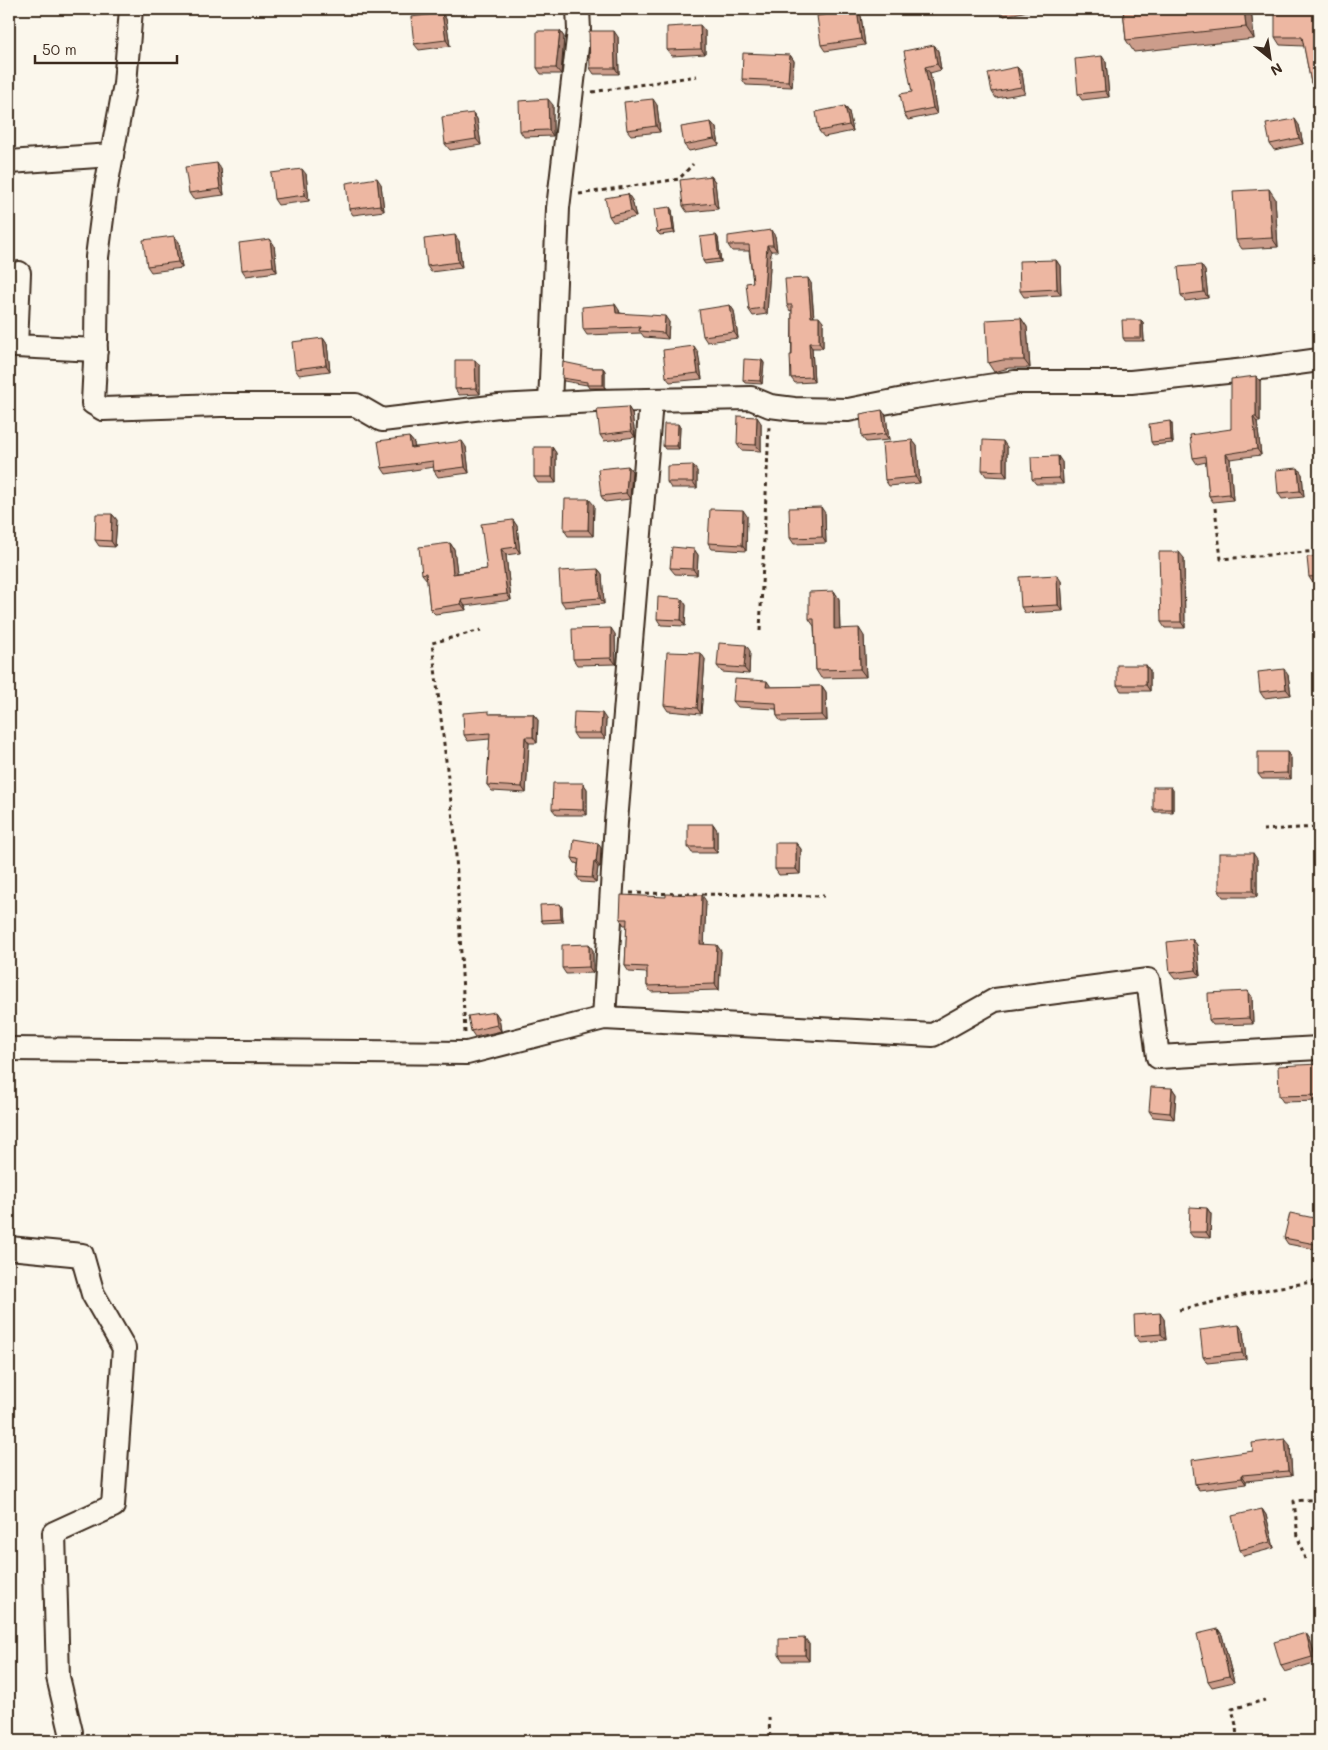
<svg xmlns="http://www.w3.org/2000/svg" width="1328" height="1750" font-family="Mali,sans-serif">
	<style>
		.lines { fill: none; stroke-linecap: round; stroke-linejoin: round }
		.street-casing { stroke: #3b2a1e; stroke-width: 26 }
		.path { stroke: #3b2a1e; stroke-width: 3; stroke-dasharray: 4 4; stroke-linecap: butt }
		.street { stroke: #fbf7ec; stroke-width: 22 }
		.wall { fill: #cc9d8b; stroke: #3b2a1e }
		.shaded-wall { fill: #a68071; stroke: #3b2a1e }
		.building { fill: #edb7a2; stroke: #3b2a1e }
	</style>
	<rect width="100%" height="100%" fill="#fbf7ec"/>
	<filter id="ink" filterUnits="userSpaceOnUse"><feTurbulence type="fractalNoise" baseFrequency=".02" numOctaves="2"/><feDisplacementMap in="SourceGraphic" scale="10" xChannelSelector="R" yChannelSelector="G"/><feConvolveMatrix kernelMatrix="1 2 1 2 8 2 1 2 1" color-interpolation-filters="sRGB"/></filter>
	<g filter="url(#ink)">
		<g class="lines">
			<g class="street-casing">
				<g id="street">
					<path d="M131 9 125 84 106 187 97 257 96 341 93 403 103 409 220 405H356L382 420 499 406 596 401 751 398 770 406 794 409 848 410 914 397 1015 382H1131L1246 370 1319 360"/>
					<path d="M9 162 112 155"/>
					<path d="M19 273 16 346 96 350"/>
					<path d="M550 404 558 208 579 30 578 9"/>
					<path d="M604 1018 616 822 651 401"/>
					<path d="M9 1049 467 1053 604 1018 933 1035 995 1000 1148 980 1158 1057 1319 1048"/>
					<path d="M9 1248 82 1255 93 1294 124 1348 113 1506 54 1533 58 1677 71 1732 70 1741"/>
				</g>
			</g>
			<g class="path">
				<path d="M592 92 697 76"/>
				<path d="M579 194 679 179 693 164"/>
				<path d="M1215 508 1221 559 1319 551"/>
				<path d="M760 631 769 426"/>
				<path d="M1263 830 1319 827"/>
				<path d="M630 893 824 896"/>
				<path d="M465 1033 455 836 432 643 481 630"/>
				<path d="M1179 1310 1274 1288 1319 1281"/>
				<path d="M1305 1559 1298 1537 1294 1501 1319 1499"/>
				<path d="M769 1717 770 1741"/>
				<path d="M1237 1741 1236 1725 1232 1709 1265 1700"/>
			</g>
			<use href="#street" class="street"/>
		</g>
		<g class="wall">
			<path d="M356 9H391V11L360 15Z"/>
			<path d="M729 9H745L730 11Z"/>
			<path d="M1000 9H1033V10L1004 16Z"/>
			<path d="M1123 9H1251L1254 39 1134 52 1126 40Z"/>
			<path d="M1319 9V92H1317L1311 83 1304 46 1280 45 1275 37Z"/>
			<path d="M442 13 446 19 450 46 419 50 414 44Z"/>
			<path d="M861 16 865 45 825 51 821 45Z"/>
			<path d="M560 31 564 37 561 74H541L537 68Z"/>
			<path d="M705 31V54L672 56 667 50Z"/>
			<path d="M618 37 619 74H594L590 68Z"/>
			<path d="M934 45 938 51 941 70 930 73 937 114 908 120 904 114 912 92Z"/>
			<path d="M790 55 794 61 792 87 746 85 742 79Z"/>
			<path d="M1106 62 1109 97 1082 100 1078 94Z"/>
			<path d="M1017 67 1022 73 1025 93 996 98 992 92Z"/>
			<path d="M553 105V136L524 137 520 131Z"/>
			<path d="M657 105 660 132 631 135 627 130Z"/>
			<path d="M845 106 849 112 853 131 824 137 819 131Z"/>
			<path d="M473 113 477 119 481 145 450 150 445 144Z"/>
			<path d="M711 122 716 128 719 145 689 151 684 145Z"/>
			<path d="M1299 125 1303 144 1274 150 1270 144Z"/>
			<path d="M221 169 224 195 193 199 189 193Z"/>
			<path d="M306 174 309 201 278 205 274 199Z"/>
			<path d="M711 176 715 182 718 209 687 212 683 206Z"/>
			<path d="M381 184 384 211 353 215 349 209Z"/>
			<path d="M1275 198 1278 247 1242 249 1236 240Z"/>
			<path d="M632 200 636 217 613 222 609 216Z"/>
			<path d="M672 210 675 233 660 235 657 232Z"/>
			<path d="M716 235 718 238 721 262 705 264 703 261Z"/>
			<path d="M174 236 179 242 182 268 151 272 147 266Z"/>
			<path d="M775 236 777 251H771L767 314 753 316 749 310 753 282 749 251H732L728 245Z"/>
			<path d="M270 239 274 245 277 272 246 276 242 270Z"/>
			<path d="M459 241 462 268 431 272 427 266Z"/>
			<path d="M1056 260 1060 266 1061 295 1024 297 1020 291Z"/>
			<path d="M1201 265 1205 271 1208 298 1185 301 1181 295Z"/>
			<path d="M811 283 814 317 823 322V348H812L814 382 795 383 791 378 792 310 790 311 787 305Z"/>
			<path d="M730 305 734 311 738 338 707 342 703 336Z"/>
			<path d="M619 310 620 313 669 322 668 339 644 337 641 333 587 335 583 329Z"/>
			<path d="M1021 318 1027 327 1030 368H1009L994 372 988 363Z"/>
			<path d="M1141 320 1143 322 1144 341H1125L1123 338Z"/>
			<path d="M323 338 327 344 330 371 299 375 295 369Z"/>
			<path d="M698 352 702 379 670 382 666 377Z"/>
			<path d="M762 360 764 363 762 384 745 383 743 380Z"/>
			<path d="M480 366V394L459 395 455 389Z"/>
			<path d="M592 368H603L605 371V388H589L587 385 564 381 562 378Z"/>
			<path d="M1256 376 1260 381V422H1257L1261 455 1230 459 1233 500 1213 502 1209 496 1206 462 1197 464 1193 458 1231 429Z"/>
			<path d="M628 407 632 413 635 437 604 441 600 435Z"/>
			<path d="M886 416 889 440 866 442 862 437Z"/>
			<path d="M1170 421 1172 424 1173 443 1153 445 1151 442Z"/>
			<path d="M761 423V451L741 450 737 444Z"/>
			<path d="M680 427 679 449H665L663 446Z"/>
			<path d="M409 437 414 443V447H466L469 473 438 477 434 471V467L386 474 382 468Z"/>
			<path d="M912 440 917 446 920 483 889 486 885 480Z"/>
			<path d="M552 447 556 453V483H538L534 477Z"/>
			<path d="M1007 447V477L986 476 982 470Z"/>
			<path d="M1062 462 1063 484H1036L1032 479Z"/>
			<path d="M628 466 632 471 630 499 605 502 601 496Z"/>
			<path d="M697 471V488H671L667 482Z"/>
			<path d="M1302 474 1304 497 1282 499 1278 493Z"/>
			<path d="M594 505 593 536H568L564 530Z"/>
			<path d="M825 513 826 543 794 544 790 538Z"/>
			<path d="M112 514 117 520 115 547 99 546 95 540Z"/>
			<path d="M747 516 746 551 712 549 708 543Z"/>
			<path d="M513 520 517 526 520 553 506 555 511 600 465 606 466 610 435 614 430 609 427 580 422 574 450 543 454 549 457 573 487 569Z"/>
			<path d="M694 549 698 555 697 575 675 574 670 568Z"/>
			<path d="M1319 556V582L1313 583 1309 577Z"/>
			<path d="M1184 558 1185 628H1165L1161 622Z"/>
			<path d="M598 569 602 574 604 604 565 607 561 601Z"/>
			<path d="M1061 581 1063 611 1025 613 1021 607Z"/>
			<path d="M834 591 839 599 840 629 864 636 866 677 821 678 816 670 814 626 809 619Z"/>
			<path d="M682 599 686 605 685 626 661 625 657 619Z"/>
			<path d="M615 634 616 664 577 665 573 659Z"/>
			<path d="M750 651 749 674 722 672 717 666Z"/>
			<path d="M705 659 701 714 668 711 664 705Z"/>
			<path d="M1146 665 1150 671V691H1121L1117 685Z"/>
			<path d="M1288 675 1291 695 1264 698 1260 692Z"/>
			<path d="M822 686 826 692 827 721 781 722 777 716 776 709 738 707 733 701 771 687Z"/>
			<path d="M491 714H533L538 720 537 743H529L526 793 492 791 487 785 490 739 468 741 464 735Z"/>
			<path d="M606 719 605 739H577L573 733Z"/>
			<path d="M1287 752 1291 758V779H1262L1258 774Z"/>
			<path d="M583 783 587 789V815H557L552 809Z"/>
			<path d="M1173 790V812H1155L1153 809Z"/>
			<path d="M713 824 717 830V853H692L688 847Z"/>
			<path d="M796 843 801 849 800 874 779 875 775 869Z"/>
			<path d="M601 848 600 867H598L596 883 581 882 577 877 578 864 575 863 572 858Z"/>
			<path d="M1257 859V897H1223L1219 891Z"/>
			<path d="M706 901 704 944 721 951 719 990 651 992 647 986V973L629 972 625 966 627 925H624L620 919Z"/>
			<path d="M562 907 563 922 543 923 541 920Z"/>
			<path d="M1192 939 1197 945 1200 976 1175 979 1170 973Z"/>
			<path d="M593 950V973L566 974 562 968Z"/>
			<path d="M1252 997 1253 1024 1213 1025 1209 1020Z"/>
			<path d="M495 1012 499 1018 501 1031 475 1037 471 1031Z"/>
			<path d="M1319 1064V1101L1283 1102 1279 1096Z"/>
			<path d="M1172 1088 1176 1094 1174 1119 1153 1117 1149 1111Z"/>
			<path d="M1207 1208 1211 1214 1210 1238 1193 1237 1189 1232Z"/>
			<path d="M1319 1219V1250L1288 1244 1284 1238Z"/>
			<path d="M1164 1319 1166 1340 1140 1342 1135 1336Z"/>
			<path d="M1239 1325 1243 1331 1246 1359 1207 1363 1203 1357Z"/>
			<path d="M1290 1445 1292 1476 1246 1481V1484L1199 1490 1195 1484 1253 1451Z"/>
			<path d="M1262 1509 1266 1515 1274 1548 1244 1556 1240 1550Z"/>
			<path d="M1218 1629 1222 1635 1234 1682 1212 1687 1208 1681Z"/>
			<path d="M1310 1639 1317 1662 1285 1672 1281 1666Z"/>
			<path d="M809 1644V1661H783L779 1655Z"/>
		</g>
		<g class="shaded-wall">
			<path d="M1244 9H1251L1254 39 1246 27Z"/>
			<path d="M857 10 861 16 865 45 861 39Z"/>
			<path d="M442 13 446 19 450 46 446 40Z"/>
			<path d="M1319 19V60L1318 59Z"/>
			<path d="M700 25 705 31V54L701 49Z"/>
			<path d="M560 31 564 37 561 74 556 68Z"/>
			<path d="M614 31 618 37 619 74 615 68Z"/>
			<path d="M934 45 938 51 941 70 937 64Z"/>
			<path d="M790 55 794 61 792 87 788 81Z"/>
			<path d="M1102 56 1106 62 1109 97 1105 91Z"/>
			<path d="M925 67 930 73 937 114 933 108Z"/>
			<path d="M1017 67 1022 73 1025 93 1021 87Z"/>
			<path d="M548 99 553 105V136L549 130Z"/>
			<path d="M653 99 657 105 660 132 656 126Z"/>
			<path d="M845 106 849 112 853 131 849 125Z"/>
			<path d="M473 113 477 119 481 145 476 139Z"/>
			<path d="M1295 119 1299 125 1303 144 1299 138Z"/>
			<path d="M711 122 716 128 719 145 714 139Z"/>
			<path d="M217 163 221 169 224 195 220 189Z"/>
			<path d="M302 169 306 174 309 201 305 195Z"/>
			<path d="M711 176 715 182 718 209 714 203Z"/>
			<path d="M377 178 381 184 384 211 380 205Z"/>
			<path d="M1269 189 1275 198 1278 247 1272 238Z"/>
			<path d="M628 194 632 200 636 217 631 211Z"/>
			<path d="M9 206 11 208V228L9 226Z"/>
			<path d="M670 207 672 210 675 233 673 230Z"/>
			<path d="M771 230 775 236 777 251 773 245Z"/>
			<path d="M455 235 459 241 462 268 458 262Z"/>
			<path d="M716 235 718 238 721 262 719 259Z"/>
			<path d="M174 236 179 242 182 268 178 262Z"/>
			<path d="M270 239 274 245 277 272 273 266Z"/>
			<path d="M767 245 771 251 767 314 763 308Z"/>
			<path d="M1056 260 1060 266 1061 295 1057 289Z"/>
			<path d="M1201 265 1205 271 1208 298 1204 292Z"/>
			<path d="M808 278 811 283 814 322 811 317Z"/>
			<path d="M615 304 619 310 620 318 616 313Z"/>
			<path d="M730 305 734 311 738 338 734 332Z"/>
			<path d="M665 316 669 322 668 339 664 333Z"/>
			<path d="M819 317 823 322V348L819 343Z"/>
			<path d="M1021 318 1027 327 1030 368 1024 360Z"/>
			<path d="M1141 320 1143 322 1144 341 1141 338Z"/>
			<path d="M323 338 327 344 330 371 326 365Z"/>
			<path d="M809 343 812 348 814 382 811 377Z"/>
			<path d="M694 346 698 352 702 379 698 373Z"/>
			<path d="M475 360 480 366V394L476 388Z"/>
			<path d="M762 360 764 363 762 384 760 381Z"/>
			<path d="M603 368 605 371V388L603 385Z"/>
			<path d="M1256 376 1260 381V422L1256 417Z"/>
			<path d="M628 407 632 413 635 437 631 431Z"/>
			<path d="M882 410 886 416 889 440 885 434Z"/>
			<path d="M757 417 761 423V451L756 445Z"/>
			<path d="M1253 417 1257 422 1261 455 1257 449Z"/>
			<path d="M1170 421 1172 424 1173 443 1171 440Z"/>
			<path d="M678 424 680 427 679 449 677 446Z"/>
			<path d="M409 437 414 443 415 453 411 448Z"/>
			<path d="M912 440 917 446 920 483 915 477Z"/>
			<path d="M462 441 466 447 469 473 465 467Z"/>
			<path d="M1003 441 1007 447V477L1003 471Z"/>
			<path d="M552 447 556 453V483L552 477Z"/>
			<path d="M1226 454 1230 459 1233 500 1229 494Z"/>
			<path d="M1058 456 1062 462 1063 484 1059 478Z"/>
			<path d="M693 465 697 471V488L693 482Z"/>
			<path d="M628 466 632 471 630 499 626 493Z"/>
			<path d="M1298 468 1302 474 1304 497 1300 491Z"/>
			<path d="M589 499 594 505 593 536 588 530Z"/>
			<path d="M821 507 825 513 826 543 822 537Z"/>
			<path d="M743 510 747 516 746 551 742 545Z"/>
			<path d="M112 514 117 520 115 547 111 541Z"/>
			<path d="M513 520 517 526 520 553 516 547Z"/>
			<path d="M450 543 454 549 458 579 453 574Z"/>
			<path d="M501 549 506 555 511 600 507 594Z"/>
			<path d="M694 549 698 555 697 575 693 569Z"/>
			<path d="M1179 552 1184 558 1185 628 1181 622Z"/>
			<path d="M598 569 602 574 604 604 600 598Z"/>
			<path d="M1057 575 1061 581 1063 611 1058 605Z"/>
			<path d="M834 591 839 599 840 637 834 629Z"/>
			<path d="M682 599 686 605 685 626 681 620Z"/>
			<path d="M461 600 465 606 466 610 461 604Z"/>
			<path d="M611 628 615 634 616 664 611 658Z"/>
			<path d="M859 628 864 636 866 677 860 669Z"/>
			<path d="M746 645 750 651 749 674 744 668Z"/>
			<path d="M701 653 705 659 701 714 697 708Z"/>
			<path d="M1146 665 1150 671V691L1146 685Z"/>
			<path d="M1284 669 1288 675 1291 695 1286 689Z"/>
			<path d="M767 681 771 687 770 693 766 687Z"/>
			<path d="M822 686 826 692 827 721 822 715Z"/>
			<path d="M602 713 606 719 605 739 601 733Z"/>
			<path d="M533 714 538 720 537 743 533 737Z"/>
			<path d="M525 737 529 743 526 793 522 787Z"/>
			<path d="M1287 752 1291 758V779L1287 773Z"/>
			<path d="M583 783 587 789V815L583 810Z"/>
			<path d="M1171 787 1173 790V812L1171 809Z"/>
			<path d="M713 824 717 830V853L713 847Z"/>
			<path d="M598 843 601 848 600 867 596 862Z"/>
			<path d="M796 843 801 849 800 874 796 869Z"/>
			<path d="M1253 853 1257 859V897L1253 891Z"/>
			<path d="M594 861 598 867 596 883 592 878Z"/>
			<path d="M702 895 706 901 704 950 700 944Z"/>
			<path d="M560 904 562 907 563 922 561 919Z"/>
			<path d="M1192 939 1197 945 1200 976 1196 970Z"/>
			<path d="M589 944 593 950V973L589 967Z"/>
			<path d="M717 945 721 951 719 990 715 984Z"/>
			<path d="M1248 991 1252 997 1253 1024 1249 1018Z"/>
			<path d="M495 1012 499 1018 501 1031 497 1025Z"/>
			<path d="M1172 1088 1176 1094 1174 1119 1170 1113Z"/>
			<path d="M1207 1208 1211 1214 1210 1238 1206 1232Z"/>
			<path d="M1319 1226V1250L1315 1244Z"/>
			<path d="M1160 1313 1164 1319 1166 1340 1161 1334Z"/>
			<path d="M1239 1325 1243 1331 1246 1359 1242 1353Z"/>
			<path d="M1285 1439 1290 1445 1292 1476 1288 1471Z"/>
			<path d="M1242 1475 1246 1481V1484L1242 1478Z"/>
			<path d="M1262 1509 1266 1515 1274 1548 1270 1542Z"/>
			<path d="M1218 1629 1222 1635 1234 1682 1229 1676Z"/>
			<path d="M1306 1633 1310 1639 1317 1662 1312 1657Z"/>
			<path d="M805 1638 809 1644V1661L805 1655Z"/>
		</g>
		<g class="building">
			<path d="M1123 9H1244L1246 27 1126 40Z"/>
			<path d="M1275 9H1319L1318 59H1319V79H1318L1317 83H1311L1302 37H1275Z"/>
			<path d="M857 10 861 39 821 45 817 16Z"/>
			<path d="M442 13 446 40 414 44 411 17Z"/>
			<path d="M700 25 701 49 667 50V27Z"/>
			<path d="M537 31H560L556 68H537Z"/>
			<path d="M589 31H614L615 68H590Z"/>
			<path d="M934 45 937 64 925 67 933 108 904 114 900 94 912 92 904 51Z"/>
			<path d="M743 53 790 55 788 81 742 79Z"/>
			<path d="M1102 56 1105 91 1078 94 1075 59Z"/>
			<path d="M1017 67 1021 87 992 92 988 73Z"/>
			<path d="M548 99 549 130 520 131 519 101Z"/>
			<path d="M653 99 656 126 627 130 624 102Z"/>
			<path d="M845 106 849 125 819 131 816 112Z"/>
			<path d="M473 113 476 139 445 144 442 117Z"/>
			<path d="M1295 119 1299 138 1270 144 1266 124Z"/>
			<path d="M711 122 714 139 684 145 681 127Z"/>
			<path d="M217 163 220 189 189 193 185 167Z"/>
			<path d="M302 169 305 195 274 199 271 173Z"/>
			<path d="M711 176 714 203 683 206 680 180Z"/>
			<path d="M377 178 380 205 349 209 346 183Z"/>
			<path d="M1269 189 1272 238 1236 240 1233 191Z"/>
			<path d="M628 194 631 211 609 216 605 198Z"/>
			<path d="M670 207 673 230 657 232 654 209Z"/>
			<path d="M771 230 773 245H767L763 308 749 310 746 283 753 282 749 245H728V236Z"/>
			<path d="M455 235 458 262 427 266 424 239Z"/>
			<path d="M716 235 719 259 703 261 700 237Z"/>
			<path d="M174 236 178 262 147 266 143 240Z"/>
			<path d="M270 239 273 266 242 270 239 243Z"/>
			<path d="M1056 260 1057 289 1020 291 1019 261Z"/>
			<path d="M1201 265 1204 292 1181 295 1178 267Z"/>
			<path d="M808 278 811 317H819V343H809L811 377 791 378 790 355H792V305H787L785 279Z"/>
			<path d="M615 304 616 313 665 316 664 333 639 331 640 327 583 329 582 307Z"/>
			<path d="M730 305 734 332 703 336 699 310Z"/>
			<path d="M1021 318 1024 360H1003L988 363 986 320Z"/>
			<path d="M1122 320H1141V338H1123Z"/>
			<path d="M323 338 326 365 295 369 292 342Z"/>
			<path d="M694 346 698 373 666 377 663 350Z"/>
			<path d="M744 359 762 360 760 381 743 380Z"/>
			<path d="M455 360H475L476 388 455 389Z"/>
			<path d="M563 362 592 368H603V385H587V382L562 378Z"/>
			<path d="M1256 376V417H1253L1257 449 1226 454 1229 494 1209 496 1205 456 1193 458 1190 435 1231 429V379Z"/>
			<path d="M628 407 631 431 600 435 597 409Z"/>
			<path d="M882 410 885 434 862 437 860 414Z"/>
			<path d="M738 416 757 417 756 445 737 444Z"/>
			<path d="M1170 421 1171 440 1151 442 1149 424Z"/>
			<path d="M664 424H678L677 446H663Z"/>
			<path d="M409 437 411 448 462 441 465 467 434 471 433 461 382 468 378 441Z"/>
			<path d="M912 440 915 477 885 480 882 443Z"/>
			<path d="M983 440 1003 441V471L982 470Z"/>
			<rect x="534" y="447" width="18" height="30"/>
			<path d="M1058 456 1059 478 1032 479 1031 457Z"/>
			<path d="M693 465V482H667V466Z"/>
			<path d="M628 466 626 493 601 496 598 469Z"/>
			<path d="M1298 468 1300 491 1278 493 1276 470Z"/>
			<path d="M565 499H589L588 530H564Z"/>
			<path d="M821 507 822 537 790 538 789 508Z"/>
			<path d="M710 509 743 510 742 545 708 543Z"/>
			<path d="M96 514H112L111 541 95 540Z"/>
			<path d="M513 520 516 547 501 549 507 594 461 600V604L430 609 426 573 422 574 419 547 450 543 453 574 487 569 481 524Z"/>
			<path d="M672 547 694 549 693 569 670 568Z"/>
			<path d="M1159 552H1179L1181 622H1161Z"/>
			<path d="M1319 556V576L1309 577 1307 557Z"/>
			<path d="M598 569 600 598 561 601 559 571Z"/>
			<path d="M1057 575 1058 605 1021 607 1019 577Z"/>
			<path d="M834 591V629L859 628 860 669 816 670 814 619H809V592Z"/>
			<path d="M658 597 682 599 681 620 657 619Z"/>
			<path d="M611 628V658L573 659 572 629Z"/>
			<path d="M719 643 746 645 744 668 717 666Z"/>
			<path d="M667 652 701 653 697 708 664 705Z"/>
			<rect x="1117" y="665" width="29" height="20"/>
			<path d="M1284 669 1286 689 1260 692 1258 672Z"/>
			<path d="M735 679 767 681 766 687 822 686V715L777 716 776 703 733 701Z"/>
			<path d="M489 711V714H533V737H525L522 787 487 785 490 733 464 735 463 713Z"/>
			<path d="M574 712 602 713 601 733H573Z"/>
			<path d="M1258 752H1287V773L1258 774Z"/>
			<path d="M553 783H583V810L552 809Z"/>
			<rect x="1153" y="787" width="18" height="22"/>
			<rect x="688" y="824" width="25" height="23"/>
			<path d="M574 839 598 843 596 862 594 861 592 878 577 877 579 859 572 858Z"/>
			<rect x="775" y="843" width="21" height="26"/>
			<rect x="1219" y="853" width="34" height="38"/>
			<path d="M666 894 702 895 700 944 717 945 715 984 647 986V967L625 966 627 919H620L621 895 666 897Z"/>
			<path d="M560 904 561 919 541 920 540 905Z"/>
			<path d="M1192 939 1196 970 1170 973 1167 942Z"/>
			<path d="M589 944V967L562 968V945Z"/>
			<path d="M1248 991 1249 1018 1209 1020 1208 993Z"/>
			<path d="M495 1012 497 1025 471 1031 468 1016Z"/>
			<path d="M1319 1064V1095L1279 1096 1278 1066Z"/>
			<path d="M1151 1087 1172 1088 1170 1113 1149 1111Z"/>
			<path d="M1190 1207 1207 1208 1206 1232H1189Z"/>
			<path d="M1290 1213 1319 1219V1226L1315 1244 1284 1238Z"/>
			<path d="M1160 1313 1161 1334 1135 1336 1134 1315Z"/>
			<path d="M1239 1325 1242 1353 1203 1357 1200 1330Z"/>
			<path d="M1285 1439 1288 1471 1242 1475V1478L1195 1484 1192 1460 1253 1451 1252 1443Z"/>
			<path d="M1262 1509 1270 1542 1240 1550 1232 1516Z"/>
			<path d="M1218 1629 1229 1676 1208 1681 1197 1634Z"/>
			<path d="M1306 1633 1312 1657 1281 1666 1274 1642Z"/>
			<path d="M805 1638V1655H779V1639Z"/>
		</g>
	</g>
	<rect width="1328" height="1750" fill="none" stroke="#fbf7ec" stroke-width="30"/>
	<rect x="15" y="15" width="1298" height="1720" fill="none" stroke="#3b2a1e" stroke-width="2" filter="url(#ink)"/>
	<g transform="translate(1270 58) rotate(150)" stroke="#fbf7ec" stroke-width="4" paint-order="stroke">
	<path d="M0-4L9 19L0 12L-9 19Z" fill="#3b2a1e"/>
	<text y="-8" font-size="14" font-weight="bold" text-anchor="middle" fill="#3b2a1e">N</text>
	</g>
	<path d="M35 55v8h142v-8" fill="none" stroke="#3b2a1e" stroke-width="2.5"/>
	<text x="42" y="55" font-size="15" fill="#3b2a1e" stroke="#fbf7ec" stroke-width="4" paint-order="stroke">50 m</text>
</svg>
